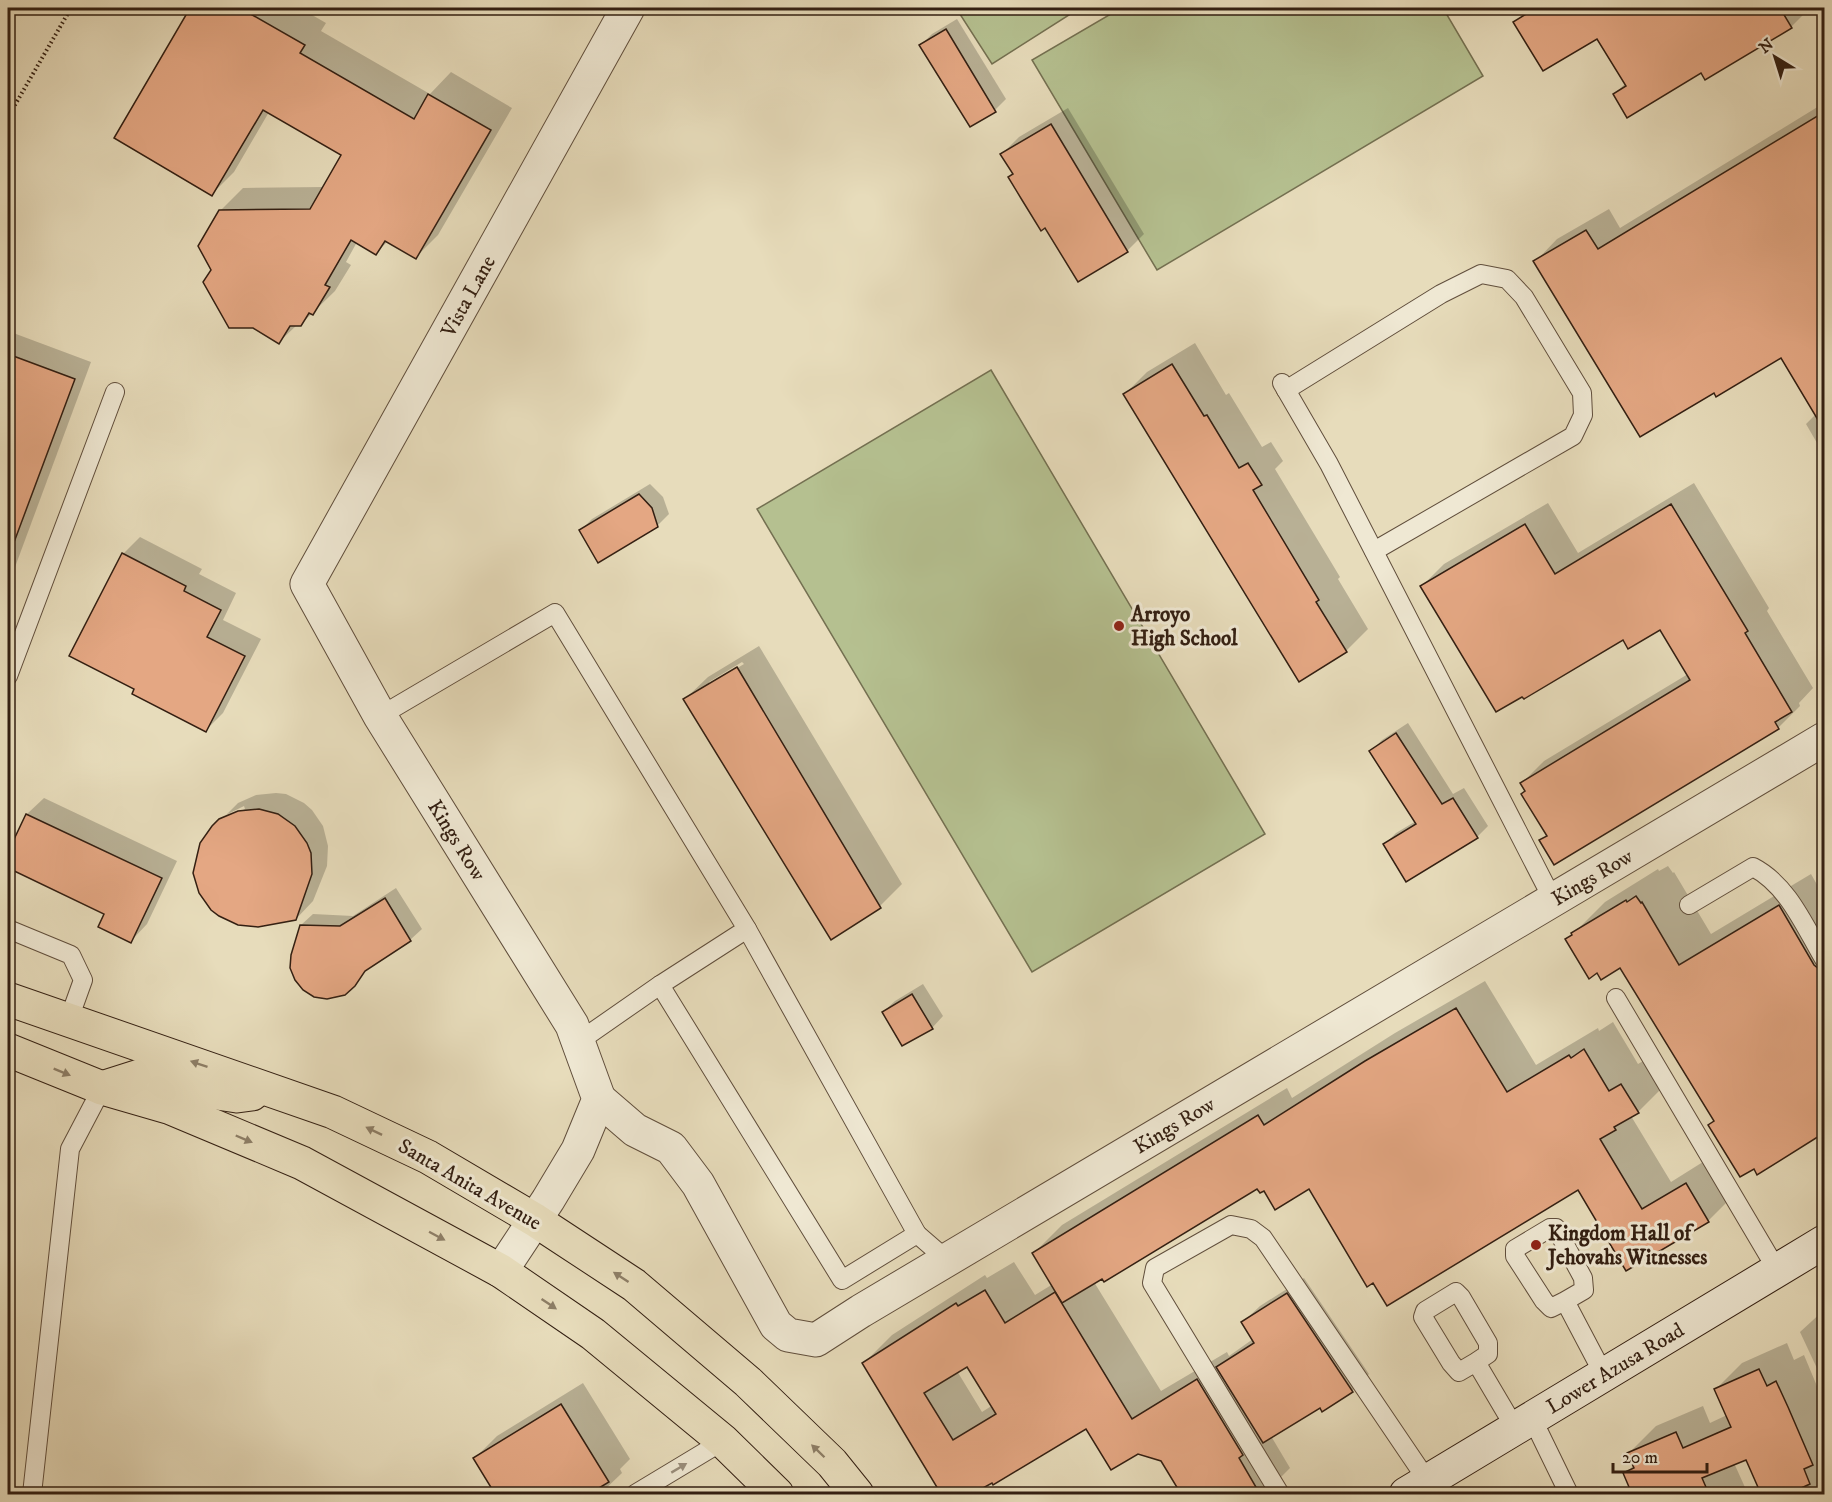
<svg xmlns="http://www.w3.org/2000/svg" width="1832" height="1502" font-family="'IM FELL DW Pica',serif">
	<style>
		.green { fill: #b5c090; stroke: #747051; stroke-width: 1.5 }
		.shadow { fill: #0003; fill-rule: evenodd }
		.building { fill: #e4a783; stroke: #331f12; stroke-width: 1.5; fill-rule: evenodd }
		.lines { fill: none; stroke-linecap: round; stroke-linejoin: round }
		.service-casing { stroke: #604e3c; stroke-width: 20 }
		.minor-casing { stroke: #604e3c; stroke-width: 35 }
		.secondary-casing { stroke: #331f12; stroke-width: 35 }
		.primary-casing { stroke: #331f12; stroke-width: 35 }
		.path { stroke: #331f12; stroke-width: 4; stroke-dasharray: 1.5 3; stroke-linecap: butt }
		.service { stroke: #efe8d3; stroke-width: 18 }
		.minor { stroke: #efe8d3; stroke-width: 33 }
		.secondary { stroke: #efe8d3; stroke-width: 33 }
		.primary { stroke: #e7dcbb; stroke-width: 33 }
		.oneway { fill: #8d7e66 }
		.oneway2 { fill: #9a8e7c }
		.poi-dot { fill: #8f2418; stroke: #efe8d3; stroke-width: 2 }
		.labels { text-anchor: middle; stroke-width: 6; stroke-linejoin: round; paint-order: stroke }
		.street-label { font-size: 21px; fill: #331f12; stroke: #efe8d3 }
		.poi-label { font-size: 21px; font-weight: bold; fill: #331f12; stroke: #efe8d3; text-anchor: start }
	</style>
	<rect width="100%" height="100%" fill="#e7dcbb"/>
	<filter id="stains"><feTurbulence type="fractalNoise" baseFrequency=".00333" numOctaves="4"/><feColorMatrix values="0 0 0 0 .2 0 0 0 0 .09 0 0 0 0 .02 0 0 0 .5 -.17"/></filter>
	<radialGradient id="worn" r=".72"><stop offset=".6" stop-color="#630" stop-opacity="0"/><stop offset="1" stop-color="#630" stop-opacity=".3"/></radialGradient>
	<g class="green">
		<path d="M956 8H1080L992 64Z"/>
		<path d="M1121 8H1443L1483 76 1157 270 1032 60Z"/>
		<path d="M991 370 1265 834 1032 972 757 509Z"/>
	</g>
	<g class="shadow">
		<path d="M192 8H300L326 23 321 31 430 94 451 72 512 108 438 235 416 257 388 241 376 253 357 242 346 262 351 265 335 291 300 325H297L279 342 212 270 220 211 243 188 324 187 343 154 269 112 234 172 212 194 116 138Z"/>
		<path d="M1530 8H1810L1791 27 1701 71 1614 94 1626 83 1597 37 1515 22Z"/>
		<path d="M957 19 1006 99 995 110 970 125 921 45 932 34Z"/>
		<path d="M1824 103V455L1806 424 1816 414 1782 356 1714 391 1535 262 1557 239 1609 209 1620 228Z"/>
		<path d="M1068 108 1144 234 1127 251 1046 226 1002 154 1019 137Z"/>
		<path d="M8 331 91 362 8 586Z"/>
		<path d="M1195 343 1226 395 1229 393 1262 447 1271 442 1283 461 1275 469 1340 577 1338 579 1368 629 1346 651 1125 394 1147 372Z"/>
		<path d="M1694 483 1769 608 1767 611 1813 688 1799 703 1800 706 1778 728 1541 841 1548 834 1522 783 1544 761 1688 674 1660 628 1623 638 1422 586 1444 564 1548 503 1578 553Z"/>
		<path d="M650 484 663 497 669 514 657 526 581 530 592 519Z"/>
		<path d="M140 537 202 569 199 574 236 593 223 620 261 639 223 713 206 730 123 554Z"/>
		<path d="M759 646 902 884 880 906 832 938 685 699 708 677ZM742 662 744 664 709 685V682Z"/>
		<path d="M1408 723 1453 794 1464 788 1488 826 1477 837 1385 844 1396 833 1416 821 1371 751 1382 740Z"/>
		<path d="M276 793 286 794 304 803 312 810 323 826 328 846 327 866 313 901 296 919 194 873 197 853 206 835 220 821 245 809 244 806 226 815 238 803 256 795Z"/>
		<path d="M44 798 177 861 147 924 131 941 106 913 8 866V855L27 814Z"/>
		<path d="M1668 866 1673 873 1674 872 1711 934 1811 874 1824 897V1144L1823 1146 1817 1136 1715 1120 1620 966 1567 940 1605 902 1658 869 1659 871Z"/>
		<path d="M396 888 422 929 410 940 370 965 350 990 301 925 313 914 353 916Z"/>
		<path d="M1485 981 1536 1065 1598 1028 1599 1031 1613 1022 1638 1064 1650 1057 1666 1084 1638 1112 1631 1116 1671 1182 1714 1155 1737 1192 1708 1221 1627 1269 1578 1188 1258 1187 1094 1282 1161 1391 1227 1352 1229 1356 1253 1339 1243 1322 1260 1306 1304 1278 1369 1374 1353 1390 1322 1410 1320 1406 1271 1436 1290 1468 1264 1494H1183L1162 1460 1086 1427 969 1494H943L864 1363 892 1335 985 1275 987 1278 1014 1262 1035 1295 1053 1284 1034 1253 1062 1225 1287 1088 1292 1098 1395 1033ZM968 1364 993 1405 982 1412 957 1371Z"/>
		<path d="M923 984 943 1016 932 1028 883 1012 895 1001Z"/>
		<path d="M1824 1310V1378L1822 1379 1800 1332Z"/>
		<path d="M1787 1343 1794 1360 1804 1355 1824 1403V1494H1762L1746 1458 1734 1463 1748 1494H1633L1625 1474 1634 1465 1629 1453 1656 1426 1703 1406 1710 1423 1727 1415 1715 1390 1742 1363Z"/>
		<path d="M583 1383 630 1459 620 1469 622 1473 600 1494H497L475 1458 497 1436Z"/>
	</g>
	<g class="building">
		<path d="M190 8H240L305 45 300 53 414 119 428 94 491 130 416 259 385 241 376 255 351 240 325 285 330 287 313 315 309 313 301 326H290L279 344 253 328H229L203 282 211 270 198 246 219 210 310 209 341 155 263 110 212 196 114 138Z"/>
		<path d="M1536 8H1780L1792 28 1705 80 1701 73 1627 118 1613 94 1626 86 1597 39 1543 71 1513 22Z"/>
		<path d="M946 29 996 112 970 127 919 45Z"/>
		<path d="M1824 112V430L1781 358 1716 397 1714 393 1640 437 1533 261 1586 230 1598 249Z"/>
		<path d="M1051 124 1128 252 1078 282 1045 228 1041 231 1022 200 1008 177 1013 174 1000 154Z"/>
		<path d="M8 354 75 379 10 553 8 552Z"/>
		<path d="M1172 364 1204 416 1207 415 1239 468 1248 463 1262 485 1253 490 1319 600 1316 602 1347 652 1299 682 1123 394Z"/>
		<path d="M639 494 652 508 658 527 598 563 579 530Z"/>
		<path d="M1671 504 1748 631 1745 633 1792 712 1775 722 1779 729 1554 865 1539 840 1547 836 1521 794 1525 791 1520 783 1690 680 1660 630 1628 649 1623 640 1524 699 1522 697 1496 712 1420 586 1525 524 1555 574Z"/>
		<path d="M122 553 186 586 184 591 221 610 207 637 245 656 206 732 132 694 134 689 69 656Z"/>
		<path d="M737 667 881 908 831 940 683 699Z"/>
		<path d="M1396 733 1442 804 1453 798 1478 838 1406 882 1383 844 1416 824 1369 751Z"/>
		<path d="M259 809 278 814 295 826 307 843 311 853 312 874 296 920 258 927 238 925 219 916 211 910 199 893 193 873 200 843 212 826 219 819 238 811Z"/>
		<path d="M26 814 162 878 131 943 98 927 104 914 8 868V852Z"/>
		<path d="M1636 896 1641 903 1642 902 1679 965 1779 905 1814 965 1819 969 1824 970V1133L1757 1175 1754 1169 1740 1177 1708 1125 1714 1121 1620 968 1601 980 1597 973 1589 979 1565 939 1572 935 1571 933 1626 900 1627 902Z"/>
		<path d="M385 898 411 941 365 971 355 986 345 995 327 999 314 997 303 990 295 980 290 968 291 955 300 925 340 926Z"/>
		<path d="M912 994 933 1029 902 1046 882 1012Z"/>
		<path d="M1456 1008 1507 1092 1569 1055 1571 1058 1584 1049 1609 1091 1621 1084 1639 1113 1614 1127 1616 1130 1600 1139 1642 1209 1686 1183 1709 1222 1626 1271 1578 1190 1387 1306 1373 1283 1367 1287 1309 1189 1275 1210 1264 1191 1260 1193 1257 1189 1104 1282 1102 1279 1062 1303 1032 1253 1258 1115 1264 1125 1365 1061Z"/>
		<path d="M985 1290 1005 1323 1055 1292 1132 1419 1197 1379 1243 1455 1239 1458 1260 1494H1181L1161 1461 1138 1454 1111 1470 1086 1429 993 1485 992 1483 972 1494H941L862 1363 956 1303 958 1306ZM967 1367 996 1414 953 1440 924 1393Z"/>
		<path d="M1287 1293 1353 1392 1322 1412 1320 1408 1263 1443 1216 1367 1254 1343 1241 1322Z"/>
		<path d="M1759 1369 1767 1386 1776 1381 1788 1407 1813 1465 1804 1469 1810 1484 1788 1494H1761L1746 1460 1702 1478 1709 1494H1632L1623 1473 1634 1468 1627 1453 1676 1432 1683 1448 1731 1427 1714 1389Z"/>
		<path d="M561 1404 609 1482 589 1494H495L473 1458Z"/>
	</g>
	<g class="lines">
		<g class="service-casing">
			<g id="service">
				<path d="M1282 383 1329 464 1553 900"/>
				<path d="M1286 390 1441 294 1481 274 1507 279 1524 297 1582 393 1583 415 1573 436 1374 551"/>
				<path d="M8 676 115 392"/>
				<path d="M380 716 555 613 747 929 660 985 578 1042"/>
				<path d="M1689 905 1753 867C1788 885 1805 927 1824 959"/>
				<path d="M8 929 71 955 83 980 69 1019"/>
				<path d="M660 985 842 1280 917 1234 747 929"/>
				<path d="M1616 998 1777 1270"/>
				<path d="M917 1234 947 1260"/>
				<path d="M1565 1301 1551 1308 1544 1301 1515 1256V1249L1550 1228H1556L1583 1278 1584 1290 1565 1301 1604 1375"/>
				<path d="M1476 1362 1459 1372 1451 1363 1423 1317 1425 1311 1456 1292 1461 1297 1488 1343V1354L1476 1362 1515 1428"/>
				<path d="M1532 1418 1569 1494"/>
				<path d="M32 1494 70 1149 102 1088"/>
				<path d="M635 1494 723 1441"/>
				<path d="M1280 1494 1152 1283 1155 1268 1231 1225 1251 1229 1263 1238 1431 1486"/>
			</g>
		</g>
		<g class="minor-casing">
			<g id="minor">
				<path d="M599 1099 635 1130 671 1148 698 1184 776 1325 788 1335 816 1340 861 1311 1824 739"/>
				<path d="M501 1271 548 1200 578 1150 599 1099 572 1025 380 716 307 584 628 8"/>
			</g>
		</g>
		<g class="secondary-casing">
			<path id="secondary" d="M1406 1494 1824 1242"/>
		</g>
		<g class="primary-casing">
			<g id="primary">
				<path d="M8 999 333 1112 428 1157 535 1220 634 1285 748 1382 832 1463 857 1494"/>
				<path d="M8 1050 102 1088 171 1108 302 1163 501 1271 593 1334 723 1441 777 1494"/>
				<path d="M102 1088 146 1074 197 1090 237 1096 252 1094"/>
			</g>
		</g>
		<path class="path" d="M8 117 71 8"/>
		<use href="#service" class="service"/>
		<use href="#minor" class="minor"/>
		<use href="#secondary" class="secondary"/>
		<use href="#primary" class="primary"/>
	</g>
	<defs><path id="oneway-solid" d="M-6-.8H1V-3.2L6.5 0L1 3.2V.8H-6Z" transform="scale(1.5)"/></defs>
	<g class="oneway">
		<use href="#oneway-solid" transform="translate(199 1064) rotate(-161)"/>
		<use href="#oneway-solid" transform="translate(62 1072) rotate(22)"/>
		<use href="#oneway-solid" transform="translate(374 1131) rotate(-154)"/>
		<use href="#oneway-solid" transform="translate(244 1139) rotate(23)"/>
		<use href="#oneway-solid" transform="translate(437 1236) rotate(28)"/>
		<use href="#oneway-solid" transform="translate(621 1277) rotate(-147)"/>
		<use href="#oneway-solid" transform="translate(549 1304) rotate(34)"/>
		<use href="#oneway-solid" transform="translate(818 1451) rotate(-136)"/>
	</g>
	<use class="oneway2" href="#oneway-solid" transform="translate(679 1468) rotate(-31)"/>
	<g class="poi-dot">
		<circle cx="1119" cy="626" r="6"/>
		<circle cx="1536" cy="1245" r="6"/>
	</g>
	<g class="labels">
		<g class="street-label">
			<text transform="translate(468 296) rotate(-61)" y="7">Vista Lane</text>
			<text transform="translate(457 840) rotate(58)" y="7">Kings Row</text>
			<text transform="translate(1592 877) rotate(-31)" y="7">Kings Row</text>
			<text transform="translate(1174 1125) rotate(-31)" y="7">Kings Row</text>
			<text transform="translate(470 1184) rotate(30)" y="7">Santa Anita Avenue</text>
			<text transform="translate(1615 1368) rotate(-31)" y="7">Lower Azusa Road</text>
		</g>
		<g class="poi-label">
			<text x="1131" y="621">Arroyo<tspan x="1131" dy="24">High School</tspan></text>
			<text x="1548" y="1240">Kingdom Hall of<tspan x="1548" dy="24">Jehovahs Witnesses</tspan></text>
		</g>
	</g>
	<rect width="1832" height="1502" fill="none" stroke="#e7dcbb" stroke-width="30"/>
	<rect x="9" y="9" width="1814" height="1484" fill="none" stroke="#331f12" stroke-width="3"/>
	<rect x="15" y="15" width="1802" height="1472" fill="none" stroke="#331f12" stroke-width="1.5"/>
	<g transform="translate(1775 57) rotate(322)" stroke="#efe8d3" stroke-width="4.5" paint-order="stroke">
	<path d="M0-4.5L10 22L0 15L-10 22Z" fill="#331f12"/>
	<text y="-9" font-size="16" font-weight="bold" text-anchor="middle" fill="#331f12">N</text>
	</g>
	<path d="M1613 1463v9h94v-9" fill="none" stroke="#331f12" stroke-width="3"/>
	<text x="1622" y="1463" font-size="18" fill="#331f12" stroke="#efe8d3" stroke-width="4.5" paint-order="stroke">20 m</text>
	<rect width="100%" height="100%" filter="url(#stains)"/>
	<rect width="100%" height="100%" fill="url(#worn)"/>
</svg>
